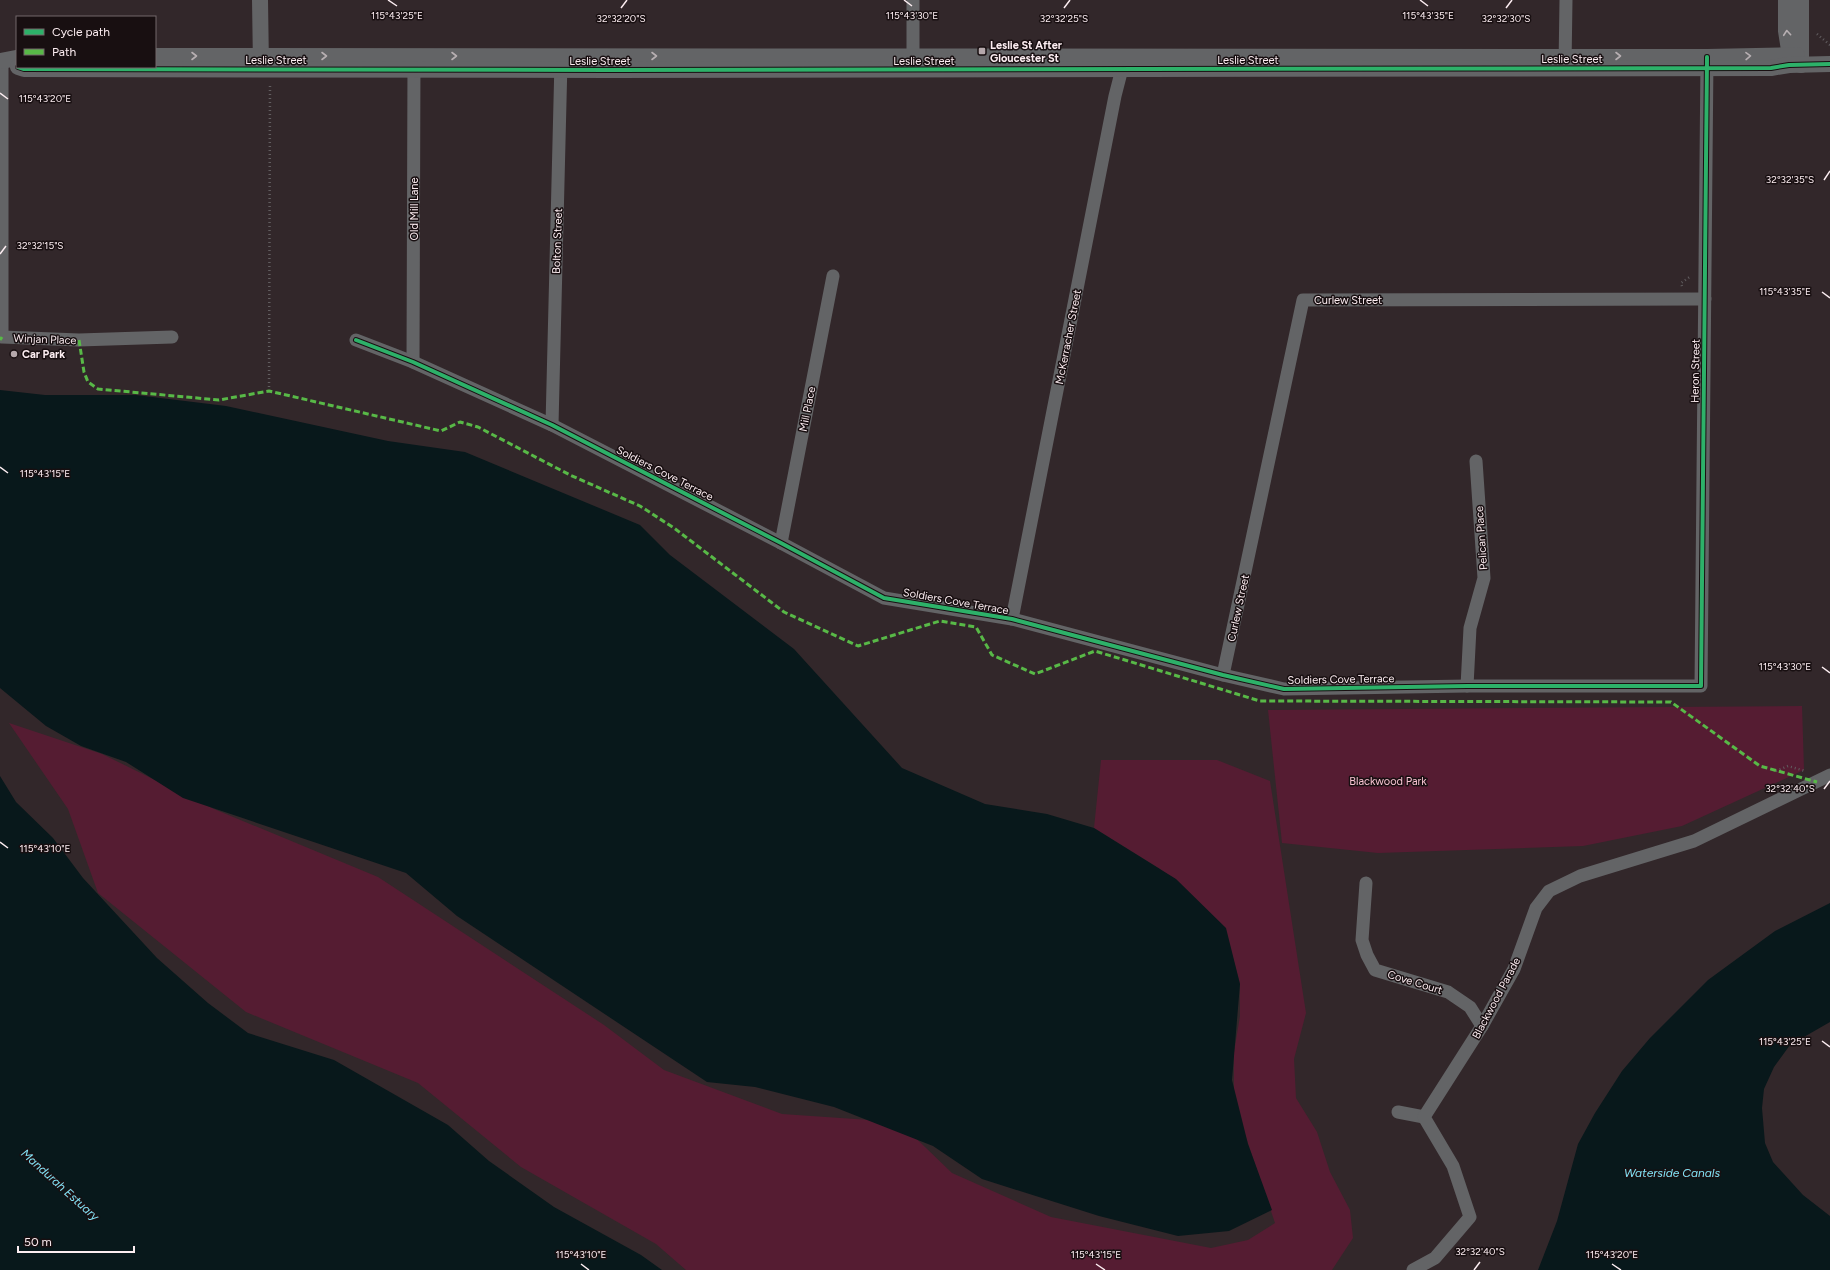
<svg xmlns="http://www.w3.org/2000/svg" width="1830" height="1270" font-family="Figtree,sans-serif">
	<style>
		.green { fill: #551c32 }
		.water { fill: #08181b }
		.lines { fill: none; stroke-linecap: round; stroke-linejoin: round }
		.path { stroke: #625e60; stroke-width: 2.5; stroke-dasharray: 1 3; stroke-linecap: butt }
		.minor { stroke: #636466; stroke-width: 13 }
		.tertiary { stroke: #636466; stroke-width: 16 }
		.quiet { stroke: #58b947; stroke-width: 3; stroke-dasharray: 6 3; stroke-linecap: butt }
		.cycleway-casing { stroke: #180f11; stroke-width: 6 }
		.cycleway { stroke: #2db169; stroke-width: 4 }
		.oneway { stroke: #b7afb2 }
		.ticks { fill: none; stroke: #fcedf1; stroke-width: 1.5 }
		.poi-dot { fill: #b5a8ab; stroke: #180f11; stroke-width: 1.5 }
		.labels { text-anchor: middle; stroke-width: 3; stroke-linejoin: round; paint-order: stroke }
		.poi-label { font-size: 11px; font-weight: bold; fill: #fcedf1; stroke: #180f11; text-anchor: start }
		.street-label { font-size: 11px; fill: #fcedf1; stroke: #180f11 }
		.park-label { font-size: 11px; fill: #f8c3d2; stroke: #180f11 }
		.water-label { font-size: 12px; font-style: italic; fill: #82e3f6; stroke: #180f11 }
		.ticks-label { font-size: 10px; text-anchor: middle; fill: #fcedf1; stroke: #180f11; stroke-width: 3; stroke-linejoin: round; paint-order: stroke }
	</style>
	<rect width="100%" height="100%" fill="#32272a"/>
	<g class="green">
		<path d="M1802 706 1804 770 1682 826 1583 846 1378 853 1282 843 1268 710Z"/>
		<path d="M9 723 102 754 214 809 378 877 604 1025 664 1070 782 1114 899 1122 952 1173 1051 1217 1211 1248 1248 1240 1275 1223 1234 1102V1052L1240 1016V984L1230 947 1160 869 1094 828 1101 760H1217L1270 781 1306 1013 1294 1059 1296 1098 1317 1132 1330 1172 1350 1210 1353 1238 1332 1270H686L656 1244 521 1167 418 1083 246 1012 98 893 68 809Z"/>
	</g>
	<g class="water">
		<path d="M0 390 45 395H136L226 406 388 441 465 452 640 525 670 555 794 649 902 768 985 804 1047 814 1094 828 1176 879 1226 928 1240 984 1232 1080 1248 1144 1272 1210 1229 1231 1178 1236 1099 1216 982 1179 933 1146 834 1107 755 1087 707 1082 457 916 406 873 183 798 126 762 81 746 46 726 0 688Z"/>
		<path d="M0 776 16 802 53 838 83 878 157 958 208 1003 248 1033 334 1060 448 1125 489 1161 554 1207 641 1255 662 1270H0Z"/>
		<path d="M1830 903V1022L1790 1045 1774 1067 1764 1089 1762 1108 1765 1143 1773 1162 1803 1195 1830 1216V1270H1538L1557 1221 1578 1144 1595 1113 1622 1071 1650 1038 1708 980 1775 931Z"/>
	</g>
	<g class="lines">
		<g class="path">
			<path d="M1817 34 1830 45"/>
			<path d="M1682 286 1681 283 1691 276"/>
			<path d="M269 391 270 85"/>
			<path d="M1776 771 1788 766 1805 771"/>
		</g>
		<g class="minor">
			<path d="M2 61V337L79 340 172 337"/>
			<path d="M913 66V0"/>
			<path d="M1565 66 1566 0"/>
			<path d="M356 340 413 362 552 425 781 543 884 598 1012 619 1223 675 1284 689 1467 686H1701L1707 58"/>
			<path d="M413 362 414 59"/>
			<path d="M552 425 561 61"/>
			<path d="M781 543 833 276"/>
			<path d="M1012 619 1115 96 1124 61"/>
			<path d="M1223 675 1303 300 1705 299"/>
			<path d="M1467 686 1470 628 1484 578 1476 461"/>
			<path d="M1366 883 1362 940 1367 955 1375 970 1448 992 1470 1007 1482 1026"/>
			<path d="M1398 1112 1424 1117"/>
			<path d="M1413 1270 1435 1258 1470 1217 1453 1166 1424 1117 1482 1026 1514 969 1536 908 1549 891 1580 876 1694 841 1830 775"/>
		</g>
		<g class="tertiary">
			<path d="M260 0 261 66"/>
			<path d="M1786 0V31L1789 50V65"/>
			<path d="M1801 0V65"/>
			<path d="M155 56 1707 57 1797 55"/>
			<path d="M0 61 17 58"/>
			<path d="M18 67 24 69 610 70 1771 68 1789 65 1830 64"/>
		</g>
		<g class="quiet">
			<path d="M0 340 2 337"/>
			<path d="M79 340 84 372 88 382 98 389 219 400 269 391 441 431 460 422 478 427 570 475 640 506 674 528 784 612 858 646 940 621 976 627 992 655 1035 674 1095 651 1260 701 1671 702 1760 766 1817 782"/>
		</g>
		<g class="cycleway-casing">
			<g id="cycleway">
				<path d="M18 67 24 69 610 70 1771 68 1789 65 1830 64"/>
				<path d="M356 340 413 362 552 425 781 543 884 598 1012 619 1223 675 1284 689 1467 686H1701L1707 57"/>
			</g>
		</g>
		<use href="#cycleway" class="cycleway"/>
	</g>
	<defs><path id="oneway-chevron" d="M-2-3.5L2.5 0L-2 3.5" fill="none" stroke-width="1.6" stroke-linecap="round" stroke-linejoin="round"/></defs>
	<g class="oneway">
		<use href="#oneway-chevron" transform="translate(1787 33) rotate(-95)"/>
		<use href="#oneway-chevron" transform="translate(194 56)"/>
		<use href="#oneway-chevron" transform="translate(324 56)"/>
		<use href="#oneway-chevron" transform="translate(454 56)"/>
		<use href="#oneway-chevron" transform="translate(654 56)"/>
		<use href="#oneway-chevron" transform="translate(1618 56)"/>
		<use href="#oneway-chevron" transform="translate(1748 56) rotate(-1)"/>
	</g>
	<path class="ticks" d="M388 0 397 6M904 0 912 6M1420 0 1428 6M621 8 627 0M1064 8 1070 0M1506 8 1512 0M0 93 8 99M1824 180 1830 171M0 254 6 246M1822 292 1830 298M0 467 8 473M1822 667 1830 673M1824 789 1830 781M0 842 8 848M1822 1041 1830 1047M581 1264 589 1270M1096 1264 1105 1270M1612 1264 1621 1270M1474 1270 1480 1262"/>
	<g class="poi-dot">
		<rect x="978" y="47" width="8" height="8" rx="2"/>
		<circle cx="14" cy="354" r="4"/>
	</g>
	<g class="labels">
		<g class="poi-label">
			<text x="990" y="49">Leslie St After<tspan x="990" dy="13">Gloucester St</tspan></text>
			<text x="22" y="358">Car Park</text>
		</g>
		<g class="street-label">
			<text x="1572" y="63">Leslie Street</text>
			<text x="276" y="64">Leslie Street</text>
			<text x="1248" y="64">Leslie Street</text>
			<text x="600" y="65">Leslie Street</text>
			<text x="924" y="65">Leslie Street</text>
			<text transform="translate(414 209) rotate(-90)" y="4">Old Mill Lane</text>
			<text transform="translate(557 241) rotate(-88)" y="4">Bolton Street</text>
			<text x="1348" y="304">Curlew Street</text>
			<text transform="translate(1068 337) rotate(-79)" y="4">McKerracher Street</text>
			<text transform="translate(45 339) rotate(2)" y="4">Winjan Place</text>
			<text transform="translate(1695 371) rotate(-89)" y="4">Heron Street</text>
			<text transform="translate(807 409) rotate(-79)" y="4">Mill Place</text>
			<text transform="translate(665 473) rotate(27)" y="4">Soldiers Cove Terrace</text>
			<text transform="translate(1481 538) rotate(-94)" y="4">Pelican Place</text>
			<text transform="translate(956 601) rotate(10)" y="4">Soldiers Cove Terrace</text>
			<text transform="translate(1238 608) rotate(-78)" y="4">Curlew Street</text>
			<text transform="translate(1341 679) rotate(-1)" y="4">Soldiers Cove Terrace</text>
			<text transform="translate(1415 982) rotate(17)" y="4">Cove Court</text>
			<text transform="translate(1496 998) rotate(-62)" y="4">Blackwood Parade</text>
		</g>
		<g class="park-label">
			<text x="1388" y="785">Blackwood Park</text>
		</g>
		<g class="water-label">
			<text x="1672" y="1177">Waterside Canals</text>
			<text transform="translate(60 1185) rotate(42)" y="4">Mandurah Estuary</text>
		</g>
	</g>
	<g class="ticks-label">
		<text x="397" y="19">115°43'25"E</text>
		<text x="912" y="19">115°43'30"E</text>
		<text x="1428" y="19">115°43'35"E</text>
		<text x="621" y="22">32°32'20"S</text>
		<text x="1064" y="22">32°32'25"S</text>
		<text x="1506" y="22">32°32'30"S</text>
		<text x="45" y="102">115°43'20"E</text>
		<text x="1790" y="183">32°32'35"S</text>
		<text x="40" y="249">32°32'15"S</text>
		<text x="1785" y="295">115°43'35"E</text>
		<text x="45" y="477">115°43'15"E</text>
		<text x="1785" y="670">115°43'30"E</text>
		<text x="1790" y="792">32°32'40"S</text>
		<text x="45" y="852">115°43'10"E</text>
		<text x="1785" y="1045">115°43'25"E</text>
		<text x="1480" y="1255">32°32'40"S</text>
		<text x="581" y="1258">115°43'10"E</text>
		<text x="1096" y="1258">115°43'15"E</text>
		<text x="1612" y="1258">115°43'20"E</text>
	</g>
	<rect x="16" y="16" width="140" height="52" fill="#180f11" stroke="#73686b"/>
	<rect x="24" y="29" width="20" height="6" fill="#2db169" stroke="#73686b"/>
	<text x="52" y="36" font-size="12" fill="#fcedf1">Cycle path</text>
	<rect x="24" y="49" width="20" height="6" fill="#58b947" stroke="#73686b"/>
	<text x="52" y="56" font-size="12" fill="#fcedf1">Path</text>
	<path d="M18 1246v6h116v-6" fill="none" stroke="#fcedf1" stroke-width="2"/>
	<text x="24" y="1246" font-size="12" fill="#fcedf1" stroke="#180f11" stroke-width="3" paint-order="stroke">50 m</text>
</svg>
